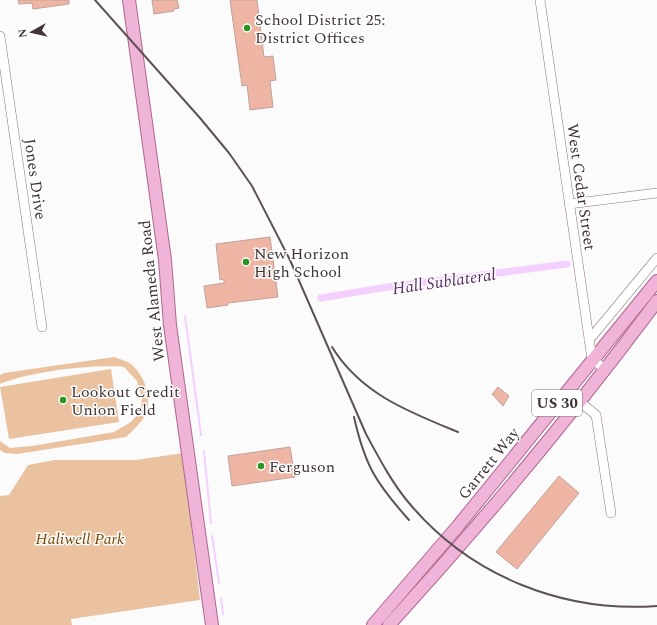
<svg xmlns="http://www.w3.org/2000/svg" width="657" height="625" font-family="Spectral,serif">
	<style>
		.green { fill: #eac2a0 }
		.lines { fill: none; stroke-linecap: round; stroke-linejoin: round }
		.stream { stroke: #f3d0fe; stroke-width: 2 }
		.canal { stroke: #f3d0fe; stroke-width: 7 }
		.building { fill: #eeb4a4; stroke: #bfa39a }
		.minor-casing { stroke: #8e7275; stroke-width: 10 }
		.major-casing { stroke: #ad678f; stroke-width: 14 }
		.minor { stroke: #fff; stroke-width: 9 }
		.major { stroke: #f1b4d9; stroke-width: 12 }
		.rail { stroke: #5d5254; stroke-width: 2 }
		.poi-dot { fill: #2b961f; stroke: #fff; stroke-width: 1.5 }
		.labels { text-anchor: middle; stroke-width: 3; stroke-linejoin: round; paint-order: stroke }
		.shield { fill: #fff; stroke: #7a7172; stroke-width: 1 }
		.shield-label { font-size: 15px; font-weight: bold; fill: #413436 }
		.poi-label { font-size: 16px; fill: #413436; stroke: #fff; text-anchor: start }
		.street-label { font-size: 16px; fill: #413436; stroke: #fff }
		.park-label { font-size: 16px; font-style: italic; fill: #7b4601; stroke: #fff }
		.water-label { font-size: 17px; font-style: italic; fill: #582e65; stroke: #fff }
	</style>
	<rect width="100%" height="100%" fill="#fbfbfb"/>
	<g class="green">
		<path d="M114 357C119 359 127 361 131 364 145 376 153 398 145 416 140 424 133 430 126 437L17 454 5 453 0 450V441L10 448 32 446 114 432 131 422 140 412 142 398 137 381 124 367C92 364 29 372 0 384V375L4 373Z"/>
		<path d="M111 369 119 422 9 439 0 387Z"/>
		<path d="M183 453 200 600 71 619 72 625H0V496L9 495 28 465 55 460H136Z"/>
	</g>
	<g class="lines">
		<g class="stream">
			<path d="M185 316 201 435"/>
			<path d="M204 451 211 523"/>
			<path d="M212 536 219 583"/>
			<path d="M221 598 223 614"/>
		</g>
		<path class="canal" d="M321 298 381 288 567 264"/>
	</g>
	<g class="building">
		<path d="M18 0H69V4L33 9 32 3 19 4Z"/>
		<path d="M152 0H177L179 8 174 9V11L154 14Z"/>
		<path d="M230 0H257L264 57 273 56 276 80 270 81 273 107 250 110 247 85 242 86Z"/>
		<path d="M270 237 278 297 228 303V305L207 308 204 286 224 283V279L220 280 216 244Z"/>
		<path d="M498 387 509 396 503 406 492 394Z"/>
		<path d="M290 447 295 477 232 486 228 456Z"/>
		<path d="M559 476 579 493 517 569 496 552Z"/>
	</g>
	<g class="lines">
		<g class="minor-casing">
			<g id="minor">
				<path d="M540 0 592 359 606 370"/>
				<path d="M0 36 42 327"/>
				<path d="M569 204 657 193"/>
				<path d="M589 340 657 258"/>
				<path d="M580 402 596 415 611 513"/>
			</g>
		</g>
		<g class="major-casing">
			<g id="major">
				<path d="M129 0 165 260 170 325 212 625"/>
				<path d="M373 625 458 526 657 281"/>
				<path d="M389 625C483 522 573 414 657 301"/>
			</g>
		</g>
		<use href="#minor" class="minor"/>
		<use href="#major" class="major"/>
		<g class="rail">
			<path d="M95 0 200 118 229 153 252 186 290 260 366 434C379 458 392 483 409 503 470 576 563 613 657 606"/>
			<path d="M332 347C361 394 409 412 458 432"/>
			<path d="M354 417C365 466 376 483 409 520"/>
		</g>
	</g>
	<g class="poi-dot">
		<circle cx="247" cy="28" r="4"/>
		<circle cx="246" cy="262" r="4"/>
		<circle cx="63" cy="400" r="4"/>
		<circle cx="261" cy="466" r="4"/>
	</g>
	<g class="labels">
		<rect class="shield" x="532" y="390" width="50" height="26" rx="3"/>
		<g class="shield-label">
			<text x="557" y="408">US 30</text>
		</g>
		<g class="poi-label">
			<text x="255" y="25">School District 25:<tspan x="255" dy="18">District Offices</tspan></text>
			<text x="254" y="259">New Horizon<tspan x="254" dy="18">High School</tspan></text>
			<text x="71" y="397">Lookout Credit<tspan x="71" dy="18">Union Field</tspan></text>
			<text x="269" y="472">Ferguson</text>
		</g>
		<g class="street-label">
			<text transform="translate(36 179) rotate(82)" y="6">Jones Drive</text>
			<text transform="translate(582 187) rotate(82)" y="6">West Cedar Street</text>
			<text transform="translate(151 291) rotate(-96)" y="6">West Alameda Road</text>
			<text transform="translate(488 463) rotate(-51)" y="6">Garrett Way</text>
		</g>
		<g class="park-label">
			<text x="80" y="544">Haliwell Park</text>
		</g>
		<g class="water-label">
			<text transform="translate(444 281) rotate(-8)" y="6">Hall Sublateral</text>
		</g>
	</g>
	<g transform="translate(32 32) rotate(262)" stroke="#ffffff" stroke-width="3" paint-order="stroke">
	<path d="M0-3L7 15L0 10L-7 15Z" fill="#413436"/>
	<text y="-6" font-size="11" font-weight="bold" text-anchor="middle" fill="#413436">N</text>
	</g>
</svg>
